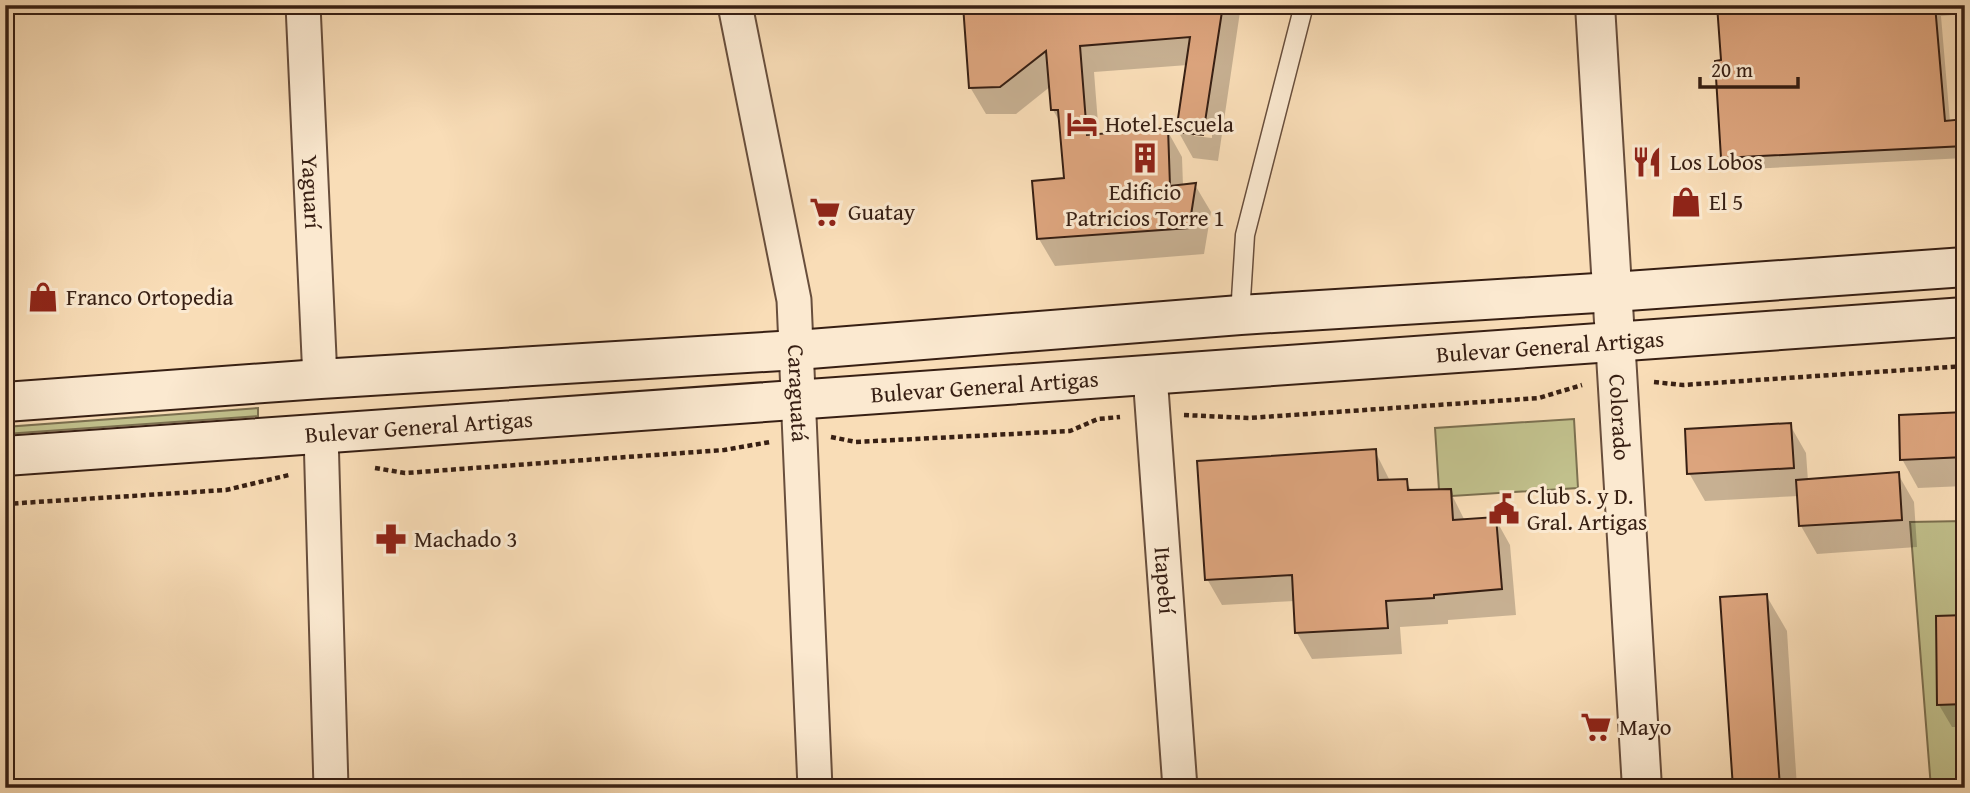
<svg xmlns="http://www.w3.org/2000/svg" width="1970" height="793" font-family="'Gentium Book Plus',serif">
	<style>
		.green { fill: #c1c08c; stroke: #7c7050; stroke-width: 2 }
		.shadow { fill: #0003; fill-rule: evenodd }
		.building { fill: #dca47d; stroke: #371f13; stroke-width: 2 }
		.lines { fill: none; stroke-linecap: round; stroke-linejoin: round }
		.service-casing { stroke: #684e3c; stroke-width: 21 }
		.minor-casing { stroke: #684e3c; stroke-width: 37 }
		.tertiary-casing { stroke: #684e3c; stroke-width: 42 }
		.secondary-casing { stroke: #371f13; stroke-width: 42 }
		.path { stroke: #371f13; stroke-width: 4.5; stroke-dasharray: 5 3.5; stroke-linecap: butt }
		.service { stroke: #fbe9d0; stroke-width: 18 }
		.minor { stroke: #fbe9d0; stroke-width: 33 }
		.tertiary { stroke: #fbe9d0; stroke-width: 38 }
		.secondary { stroke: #fbe9d0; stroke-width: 38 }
		.labels { text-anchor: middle; stroke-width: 6; stroke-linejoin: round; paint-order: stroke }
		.poi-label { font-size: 23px; fill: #371f13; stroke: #fbe9d0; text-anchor: start }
		.street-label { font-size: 23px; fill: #371f13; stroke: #fbe9d0 }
	</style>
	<rect width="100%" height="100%" fill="#f9ddb7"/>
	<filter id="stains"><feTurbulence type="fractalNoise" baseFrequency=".00286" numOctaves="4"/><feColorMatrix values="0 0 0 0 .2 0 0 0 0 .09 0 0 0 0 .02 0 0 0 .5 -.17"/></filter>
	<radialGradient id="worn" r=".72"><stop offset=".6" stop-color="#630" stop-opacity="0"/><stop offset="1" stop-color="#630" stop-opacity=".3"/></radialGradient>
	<g class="green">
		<path d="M258 408V416L5 434V427Z"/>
		<path d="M1574 419 1578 488 1452 496 1451 489 1439 490 1435 428Z"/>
		<path d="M1965 521V788H1931L1910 522Z"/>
	</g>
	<g class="shadow">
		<path d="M979 5H1241L1218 161 1193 158 1178 131 1188 65 1094 72 1099 136 1167 130 1182 157 1183 186 1195 185 1211 212 1204 254 1055 266 1039 239 1034 183 1066 180 1061 124 1053 110 1051 86 1016 114H986L970 87ZM1194 132 1212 134V138L1194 136Z"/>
		<path d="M1719 5H1965V14L1941 16 1950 122 1965 121V158L1729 170 1722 158V62Z"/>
		<path d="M1965 413V486L1918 488 1902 459Z"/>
		<path d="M1790 425 1806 453 1808 481 1898 474 1914 502 1917 547 1817 554 1801 526 1799 496 1705 501 1689 473Z"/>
		<path d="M1375 451 1390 481H1406L1412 492 1450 491 1465 521 1495 518 1510 545 1516 615 1448 620V624L1400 627 1402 654 1312 659 1297 633 1295 601 1222 605 1207 579Z"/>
		<path d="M1766 595 1787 631 1797 788H1735Z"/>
		<path d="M1965 617V727H1952L1939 705Z"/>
	</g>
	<g class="building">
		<path d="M963 5H1223L1203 135 1176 132 1190 37 1080 46 1087 135 1168 128 1170 186 1196 183 1189 228 1037 239 1032 181 1064 178 1058 110H1051L1046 51 1000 87 969 88Z"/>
		<path d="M1717 5H1935L1945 121 1965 119V146L1721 158 1715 61 1721 60Z"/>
		<path d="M1965 412V457L1900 460 1899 415Z"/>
		<path d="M1791 423 1794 468 1687 474 1685 429Z"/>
		<path d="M1376 449 1378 480 1407 479 1408 490 1451 489 1453 520 1496 517 1502 589 1434 595V598L1386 601 1388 628 1295 633 1292 575 1205 580 1197 461Z"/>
		<path d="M1899 472 1902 520 1799 526 1796 480Z"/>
		<path d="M1767 594 1780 788H1733L1720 597Z"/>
		<path d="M1965 615V704L1937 705 1936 616Z"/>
	</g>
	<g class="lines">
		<g class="service-casing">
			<path id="service" d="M1240 315 1245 235 1304 5"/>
		</g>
		<g class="minor-casing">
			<g id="minor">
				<path id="s1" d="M303 5 320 379"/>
				<path id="s2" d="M735 5 794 300 815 788"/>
				<path id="s3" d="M1150 375 1180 788"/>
				<path d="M321 434 331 788"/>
			</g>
		</g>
		<g class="tertiary-casing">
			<g id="tertiary">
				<path id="s4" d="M1595 5 1642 788"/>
			</g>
		</g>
		<g class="secondary-casing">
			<g id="secondary">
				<path d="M5 402 320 379 797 350 1240 315 1613 292 1965 267"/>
				<path id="s5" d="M5 456 1965 317"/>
			</g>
		</g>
		<g class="path">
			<path d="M1654 382 1683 385 1965 366"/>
			<path d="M1184 415 1249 418 1539 398 1582 385"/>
			<path d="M831 437 856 442 1070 431 1098 419 1120 417"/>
			<path d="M375 468 405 473 724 450 770 442"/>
			<path d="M5 504 226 490 289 475"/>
		</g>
		<use href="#service" class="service"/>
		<use href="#minor" class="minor"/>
		<use href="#tertiary" class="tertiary"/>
		<use href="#secondary" class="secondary"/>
	</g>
	<defs>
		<g id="hotel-bare" transform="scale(2.415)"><path d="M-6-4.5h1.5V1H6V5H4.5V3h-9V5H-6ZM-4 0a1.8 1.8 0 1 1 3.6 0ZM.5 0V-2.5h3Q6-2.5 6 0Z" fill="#8f2418" stroke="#fbe9d0" stroke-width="2.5" paint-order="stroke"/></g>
		<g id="building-bare" transform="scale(2.415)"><path d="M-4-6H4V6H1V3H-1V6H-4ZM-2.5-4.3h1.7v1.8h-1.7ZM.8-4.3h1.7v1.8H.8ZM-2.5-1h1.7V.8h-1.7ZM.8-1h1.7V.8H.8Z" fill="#8f2418" stroke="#fbe9d0" stroke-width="2.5" paint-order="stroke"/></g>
		<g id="restaurant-bare" transform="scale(2.415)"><path d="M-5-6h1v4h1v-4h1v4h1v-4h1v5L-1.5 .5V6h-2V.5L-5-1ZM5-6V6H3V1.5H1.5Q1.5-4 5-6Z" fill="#8f2418" stroke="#fbe9d0" stroke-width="2.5" paint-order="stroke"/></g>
		<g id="shop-bare" transform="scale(2.415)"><path d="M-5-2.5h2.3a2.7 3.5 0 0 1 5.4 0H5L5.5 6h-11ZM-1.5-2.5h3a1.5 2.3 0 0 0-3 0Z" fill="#8f2418" stroke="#fbe9d0" stroke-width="2.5" paint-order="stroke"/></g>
		<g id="supermarket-bare" transform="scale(2.415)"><path d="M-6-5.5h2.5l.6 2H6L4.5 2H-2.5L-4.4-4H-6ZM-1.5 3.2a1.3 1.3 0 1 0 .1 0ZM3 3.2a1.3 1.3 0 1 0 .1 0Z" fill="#8f2418" stroke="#fbe9d0" stroke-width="2.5" paint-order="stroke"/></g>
		<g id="civic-bare" transform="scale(2.415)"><path d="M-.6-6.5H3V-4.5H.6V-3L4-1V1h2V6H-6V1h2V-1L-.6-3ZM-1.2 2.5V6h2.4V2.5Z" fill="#8f2418" stroke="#fbe9d0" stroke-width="2.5" paint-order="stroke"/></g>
		<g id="pharmacy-bare" transform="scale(2.415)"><path d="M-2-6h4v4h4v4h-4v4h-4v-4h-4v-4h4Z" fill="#8f2418" stroke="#fbe9d0" stroke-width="2.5" paint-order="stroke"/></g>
	</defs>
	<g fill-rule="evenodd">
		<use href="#hotel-bare" x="1082" y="124"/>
		<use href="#building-bare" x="1145" y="158"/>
		<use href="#restaurant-bare" x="1647" y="162"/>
		<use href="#shop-bare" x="1686" y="202"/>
		<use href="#supermarket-bare" x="825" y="212"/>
		<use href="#shop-bare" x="43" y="297"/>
		<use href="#civic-bare" x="1504" y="509"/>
		<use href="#pharmacy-bare" x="391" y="539"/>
		<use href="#supermarket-bare" x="1596" y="727"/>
	</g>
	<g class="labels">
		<g class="poi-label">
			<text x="1105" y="132">Hotel Escuela</text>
			<text x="1670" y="170">Los Lobos</text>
			<text x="1145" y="200" text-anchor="middle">Edificio<tspan x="1145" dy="26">Patricios Torre 1</tspan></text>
			<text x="1709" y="210">El 5</text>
			<text x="848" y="220">Guatay</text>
			<text x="66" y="305">Franco Ortopedia</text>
			<text x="1527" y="504">Club S. y D.<tspan x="1527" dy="26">Gral. Artigas</tspan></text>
			<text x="414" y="547">Machado 3</text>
			<text x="1619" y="735">Mayo</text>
		</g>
		<g class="street-label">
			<text dy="8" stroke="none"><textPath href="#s1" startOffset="187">Yaguarí</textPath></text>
			<text dy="8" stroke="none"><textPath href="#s5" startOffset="1549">Bulevar General Artigas</textPath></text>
			<text dy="8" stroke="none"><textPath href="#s5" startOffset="982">Bulevar General Artigas</textPath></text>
			<text dy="8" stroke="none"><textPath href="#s2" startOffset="394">Caraguatá</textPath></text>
			<text dy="8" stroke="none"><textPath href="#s4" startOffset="413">Colorado</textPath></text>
			<text dy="8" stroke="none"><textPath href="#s5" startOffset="415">Bulevar General Artigas</textPath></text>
			<text dy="8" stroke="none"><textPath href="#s3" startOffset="206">Itapebí</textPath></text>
		</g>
	</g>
	<rect width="1970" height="793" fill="none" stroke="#f9ddb7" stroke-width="28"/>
	<rect x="7" y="7" width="1956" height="779" fill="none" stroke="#371f13" stroke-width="3.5"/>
	<rect x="14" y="14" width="1942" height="765" fill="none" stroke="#371f13" stroke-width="2"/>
	<path d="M1700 77v10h98v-10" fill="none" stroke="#371f13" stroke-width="3.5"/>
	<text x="1711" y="77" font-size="21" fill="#371f13" stroke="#fbe9d0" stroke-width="5" paint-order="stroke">20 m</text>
	<rect width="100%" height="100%" filter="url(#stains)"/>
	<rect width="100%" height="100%" fill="url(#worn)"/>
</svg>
